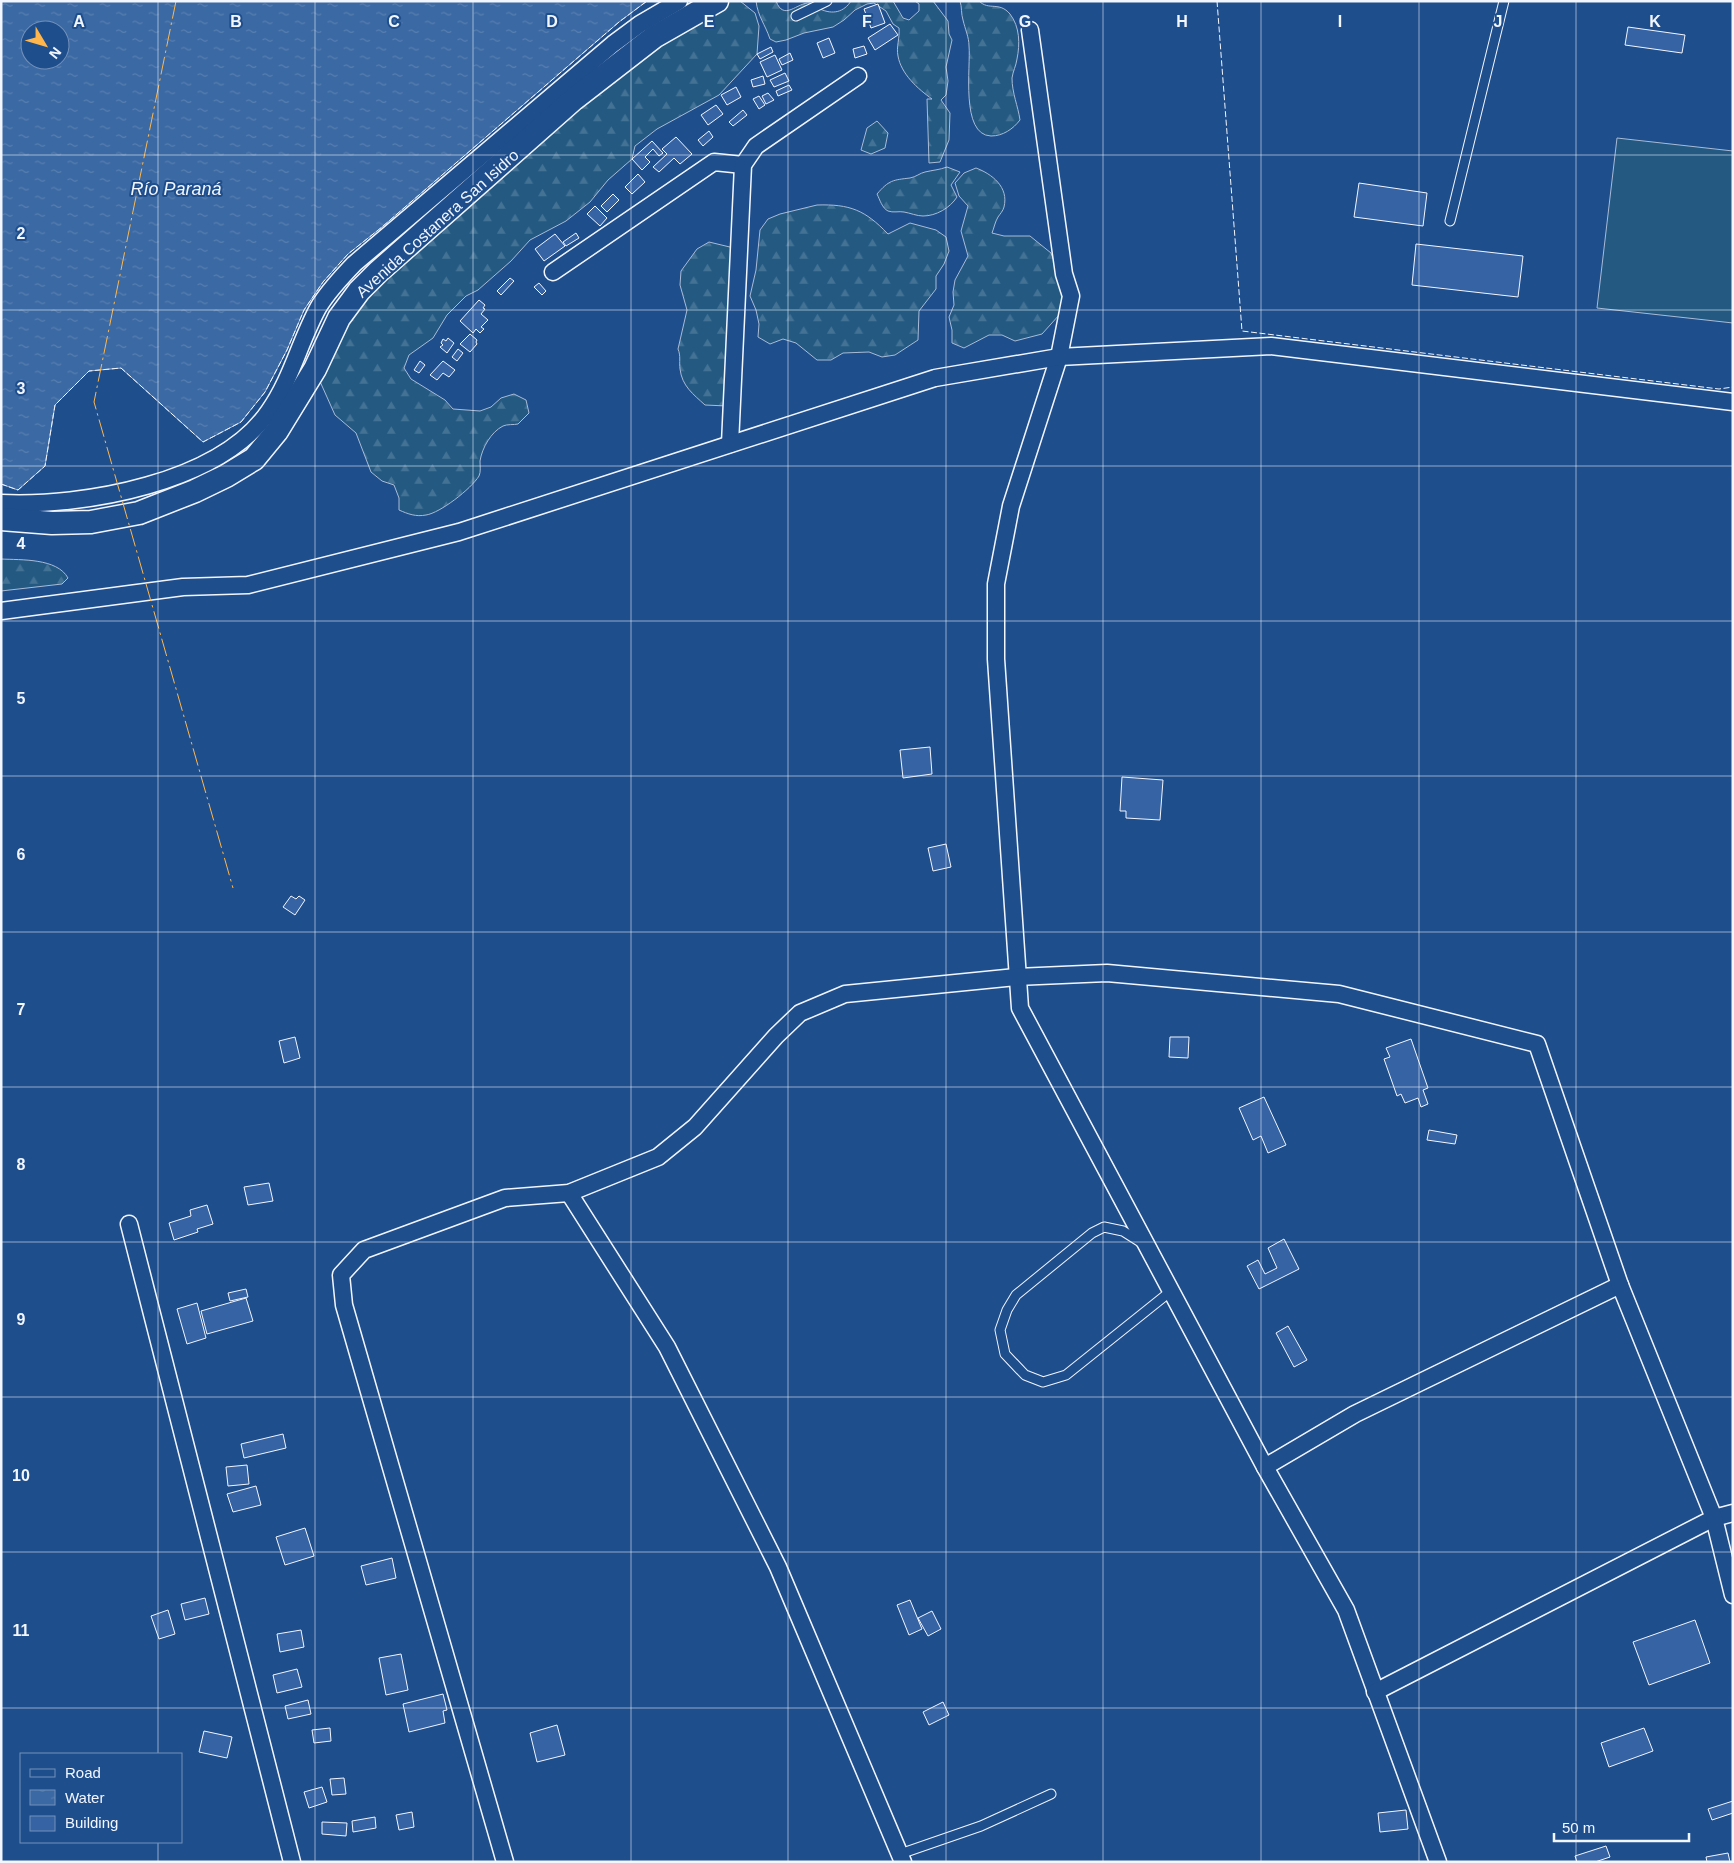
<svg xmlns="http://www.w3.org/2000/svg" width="1734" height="1863" font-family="Helvetica,sans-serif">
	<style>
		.grass { fill: #245a82; stroke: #a8bbd7 }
		.forest { fill: url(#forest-firs); stroke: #a8bbd7 }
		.water { fill: url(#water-ripples); stroke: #a8bbd7; fill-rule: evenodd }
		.building { fill: #3563a3; stroke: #f2f6ff }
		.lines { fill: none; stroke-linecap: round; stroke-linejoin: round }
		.lane-casing { stroke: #f2f6ff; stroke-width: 11 }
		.street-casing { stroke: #f2f6ff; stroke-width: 19 }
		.secondary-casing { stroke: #f2f6ff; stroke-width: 25 }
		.lane { stroke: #1f4e8c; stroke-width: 9 }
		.street { stroke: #1f4e8c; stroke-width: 16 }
		.secondary { stroke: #1f4e8c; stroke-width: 22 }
		.fence { stroke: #f2f6ff; stroke-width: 1; stroke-dasharray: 6 2.5; stroke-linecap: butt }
		.power { stroke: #ffb74d; stroke-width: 1; stroke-dasharray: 18 4 2.5 4; stroke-linecap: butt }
		.grid { fill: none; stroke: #f2f6ff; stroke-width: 1; stroke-opacity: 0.55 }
		.labels { text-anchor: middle; stroke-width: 4; stroke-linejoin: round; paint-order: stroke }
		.street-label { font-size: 16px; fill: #f2f6ff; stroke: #1f4e8c }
		.water-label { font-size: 18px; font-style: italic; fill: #f2f6ff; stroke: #1f4e8c }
		.grid-label { font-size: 16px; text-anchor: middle; font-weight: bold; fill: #f2f6ff; stroke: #1f4e8c; stroke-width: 4; stroke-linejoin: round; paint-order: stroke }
	</style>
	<defs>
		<pattern id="forest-firs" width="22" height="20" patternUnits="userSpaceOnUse" patternTransform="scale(1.25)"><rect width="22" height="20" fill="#245a82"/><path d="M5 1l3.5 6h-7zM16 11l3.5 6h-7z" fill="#447295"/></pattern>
		<pattern id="water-ripples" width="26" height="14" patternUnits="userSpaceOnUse" patternTransform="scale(1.25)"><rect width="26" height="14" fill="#3b69a3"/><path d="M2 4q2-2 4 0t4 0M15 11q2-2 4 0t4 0" fill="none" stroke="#587fb1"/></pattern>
	</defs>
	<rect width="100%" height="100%" fill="#1f4e8c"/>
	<path class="grass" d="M1617 138 1733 151V323L1597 308Z"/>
	<g class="forest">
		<path d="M680 1H740L755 13 759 26 757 54 719 95 657 129 635 146 632 159 608 180 590 202 566 221 530 240 511 261 478 290 466 296 447 315 433 338 409 355 404 368 411 379 445 400 453 409 480 411 491 407 501 398 514 394 526 400 529 413 518 424C514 425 507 424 503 426 491 432 482 448 480 461 480 466 481 472 479 476 471 489 440 513 426 515 416 517 408 514 399 510V498L394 485 382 481 371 472 356 433 335 415 318 377 363 287 613 52Z"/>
		<path d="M756 1H776C784 22 797 2 810 3 814 4 816 7 820 9 833 15 844 12 851 1H893L903 18 909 20 919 11V4L915 1H933L948 21 949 34 952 40 946 67 948 81 946 95 941 100 950 113 949 140 940 162 929 163 927 99H932C918 89 901 74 898 56 896 47 900 38 899 28L893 24 886 11 874 3 867 4 855 10 844 20 833 27 804 33 786 40 776 42 770 39C765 24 758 17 756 1Z"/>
		<path d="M960 1H979C989 11 999 1 1010 14 1020 27 1020 44 1017 59 1016 66 1013 71 1012 78 1012 93 1018 106 1020 120 1013 129 1003 136 991 136 960 135 971 66 969 46 969 37 965 29 963 20 961 14 962 7 960 1Z"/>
		<path d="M877 121 888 133 885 148 871 154 861 150 867 128Z"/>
		<path d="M947 167 960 172 951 185 957 197C950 208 936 216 923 216 917 216 910 213 904 212 899 211 893 213 888 211 882 208 880 200 877 194 889 180 893 180 910 178 916 177 920 173 925 172 933 170 939 170 947 167Z"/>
		<path d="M976 168C992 174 1009 187 1004 207 1003 211 1000 214 998 217 995 222 994 228 992 233L1004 236H1030L1051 253 1066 291 1061 303 1060 314 1042 334 1015 341 1002 335H989L964 348 952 343V330L949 317 954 305 953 292 955 280 968 256 961 231 968 206 959 196 955 183 964 173Z"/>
		<path d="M817 205C850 204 865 210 888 234L910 223 936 230 946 237 949 251 944 264 936 276V289L919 311 918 340 895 355 882 357 869 352 843 353 831 360H817L796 343 783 339 770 344 758 337 759 324 756 310 750 296 756 270 760 230 768 219 780 214Z"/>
		<path d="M709 242 734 248 727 406 705 405C693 394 682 386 680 369 679 362 681 356 678 349L687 310 680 285 681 271 697 249Z"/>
		<path d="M1 559C21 560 57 558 68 578L62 584 1 591Z"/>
	</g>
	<path class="water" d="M1 1H647L619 22 382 227 348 254 323 282 304 310 287 350 265 392 241 422 203 442 121 368 89 371 55 405 45 466 18 490 1 484ZM30 30H60V60H30Z"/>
	<g class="building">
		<path d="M878 4 885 23 871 28 864 9Z"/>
		<path d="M890 24 898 35 875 50 868 38Z"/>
		<path d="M1628 27 1685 35 1682 53 1625 45Z"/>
		<path d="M829 38 835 53 823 58 817 43Z"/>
		<path d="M864 46 867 54 855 58 853 49Z"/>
		<path d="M771 47 773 52 760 59 757 54Z"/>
		<path d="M790 53 793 60 782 65 779 59Z"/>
		<path d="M775 55 782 70 767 77 760 62Z"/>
		<path d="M785 73 789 81 774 87 770 80Z"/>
		<path d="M763 76 765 84 753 87 751 80Z"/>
		<path d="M789 85 792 90 778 96 776 91Z"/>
		<path d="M736 87 741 97 727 105 721 95Z"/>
		<path d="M768 93 774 100 766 104 762 96Z"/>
		<path d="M759 96 765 105 759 109 753 99Z"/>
		<path d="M716 105 723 114 708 125 701 115Z"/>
		<path d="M743 110 747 115 733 126 729 122Z"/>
		<path d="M709 131 713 137 703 146 698 140Z"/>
		<path d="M676 137 692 154 680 164 674 158 659 172 653 167 667 154 662 149Z"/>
		<path d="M652 141 663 153 659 156 653 149 645 157 650 162 642 170 632 159Z"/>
		<path d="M638 174 645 182 632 194 625 187Z"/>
		<path d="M1359 183 1427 193 1423 226 1354 217Z"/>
		<path d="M613 194 619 200 607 212 601 206Z"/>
		<path d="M595 206 607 218 600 226 587 214Z"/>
		<path d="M576 233 579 238 566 246 563 242Z"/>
		<path d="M555 234 565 246 544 261 535 249Z"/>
		<path d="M1416 244 1523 256 1518 297 1412 285Z"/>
		<path d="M510 278 514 281 501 295 497 291Z"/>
		<path d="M539 283 546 291 542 295 534 287Z"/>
		<path d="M479 300 485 305 483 308 485 309 481 314 488 320 481 327 484 329 480 333 476 329 473 333 460 321Z"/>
		<path d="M470 334 477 340 476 342 477 344 470 352 460 344Z"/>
		<path d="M448 338 454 343 447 353 440 347 443 345 441 343 443 339 446 341Z"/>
		<path d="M458 349 463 353 457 361 452 357Z"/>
		<path d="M420 361 425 365 419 373 414 370Z"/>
		<path d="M443 361 455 370 449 377 443 373 437 380 430 375Z"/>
		<path d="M930 747 932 774 903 778 900 750Z"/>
		<path d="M1122 777 1163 780 1160 820 1126 818V811H1120Z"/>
		<path d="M946 844 951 867 933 871 928 848Z"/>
		<path d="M291 896 296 899 299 896 305 900 295 915 283 907Z"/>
		<path d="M295 1037 300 1058 284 1063 279 1041Z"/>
		<path d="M1170 1037H1189L1188 1058 1169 1057Z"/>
		<path d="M1411 1039 1428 1088 1423 1090 1428 1104 1421 1107 1418 1098 1405 1103 1401 1094 1397 1096 1384 1059 1390 1057 1386 1048Z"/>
		<path d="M1264 1097 1286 1145 1268 1153 1261 1136 1253 1140 1239 1108Z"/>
		<path d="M1429 1130 1457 1135 1455 1144 1427 1140Z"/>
		<path d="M269 1183 273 1201 248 1205 244 1187Z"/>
		<path d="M207 1205 213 1224 197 1229 198 1232 174 1240 169 1223 191 1216 190 1210Z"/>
		<path d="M1284 1239 1299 1269 1259 1289 1247 1266 1258 1260 1265 1274 1277 1268 1268 1248Z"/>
		<path d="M246 1289 248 1297 230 1301 228 1293Z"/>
		<path d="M246 1298 253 1321 207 1334 201 1311Z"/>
		<path d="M197 1303 206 1338 187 1344 177 1309Z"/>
		<path d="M1288 1326 1307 1360 1294 1367 1276 1333Z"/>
		<path d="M283 1434 286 1448 244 1458 241 1444Z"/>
		<path d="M247 1465 249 1484 228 1486 226 1467Z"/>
		<path d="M256 1486 261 1505 233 1512 227 1494Z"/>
		<path d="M305 1528 314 1556 285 1565 276 1537Z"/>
		<path d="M392 1558 396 1578 366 1585 361 1566Z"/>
		<path d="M205 1598 209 1614 185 1620 181 1604Z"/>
		<path d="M910 1600 922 1629 909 1635 897 1605Z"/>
		<path d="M168 1610 175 1634 159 1639 151 1616Z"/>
		<path d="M932 1611 941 1629 928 1636 918 1618Z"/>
		<path d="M1695 1620 1710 1663 1649 1685 1633 1642Z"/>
		<path d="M301 1630 304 1647 280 1652 277 1634Z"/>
		<path d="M401 1654 408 1690 386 1695 379 1658Z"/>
		<path d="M297 1669 302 1687 277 1693 273 1675Z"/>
		<path d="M443 1694 447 1710 443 1711 445 1723 409 1732 403 1704Z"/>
		<path d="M308 1700 311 1714 288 1719 285 1706Z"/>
		<path d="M943 1702 949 1715 929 1725 923 1712Z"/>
		<path d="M557 1725 565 1755 537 1762 530 1733Z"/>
		<path d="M330 1728 331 1741 314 1743 312 1730Z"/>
		<path d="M1644 1728 1653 1751 1609 1767 1601 1743Z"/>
		<path d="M204 1731 232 1737 227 1758 199 1752Z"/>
		<path d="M344 1778 346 1794 332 1795 330 1779Z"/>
		<path d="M322 1787 327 1802 309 1808 304 1792Z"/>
		<path d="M1733 1801V1813L1712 1820 1708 1809Z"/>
		<path d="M1406 1810 1408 1829 1380 1832 1378 1813Z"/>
		<path d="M412 1812 414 1827 399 1830 396 1815Z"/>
		<path d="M375 1817 376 1828 353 1832 352 1821Z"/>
		<path d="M322 1822 347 1823 346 1836 322 1834Z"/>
		<path d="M1606 1846 1610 1857 1595 1862H1577L1575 1856Z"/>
		<path d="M1728 1853 1730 1862H1707L1706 1857Z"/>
	</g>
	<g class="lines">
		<g class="lane-casing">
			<g id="lane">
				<path d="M796 16 827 1"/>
				<path d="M1450 221 1504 1"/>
				<path d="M1142 1243 1123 1231 1104 1227 1092 1233 1016 1295 1007 1310 1000 1330 1005 1354 1025 1375 1043 1382 1066 1375 1171 1291"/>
				<path d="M900 1854 981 1826 1051 1794"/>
			</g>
		</g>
		<g class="street-casing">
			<g id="street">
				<path d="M1030 30 1064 274 1071 296 1059 357 1011 506 996 584V659L1020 1008 1265 1467 1346 1610 1438 1862"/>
				<path d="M553 272 714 162 743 165"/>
				<path d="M730 444 743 165 756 146 858 76"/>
				<path d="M1 503C83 507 220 483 269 411 291 380 300 341 318 308 328 291 341 278 354 264L613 44 640 24 679 1"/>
				<path d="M1 611 183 587 248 585 459 532 935 378 1059 357 1271 346 1733 402"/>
				<path d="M569 1193 667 1347 778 1567 903 1862"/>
				<path d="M129 1224 292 1862"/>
				<path d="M1265 1467 1355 1414 1620 1285"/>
				<path d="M1375 1692 1714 1518 1733 1513"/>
				<path d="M505 1862 344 1305 341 1275 364 1250 505 1198 569 1193 658 1157 695 1127 776 1036 800 1013 845 994 1016 977 1107 973 1339 994 1537 1044 1620 1285 1714 1518 1733 1595"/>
			</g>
		</g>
		<g class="secondary-casing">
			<path id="secondary" d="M1 519 52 523 91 522 139 513 195 491 226 476 254 459 277 431 315 369 339 318 359 291 378 272 574 99 654 37 717 1"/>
		</g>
		<use href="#lane" class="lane"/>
		<use href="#street" class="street"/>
		<use href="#secondary" class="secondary"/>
		<g class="fence">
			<path d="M1217 1 1242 331 1719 389 1733 387"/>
			<path d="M1 484 18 490 45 466 55 405 89 371 121 368 203 442 241 422 265 392 287 350 304 310 323 282 348 254 382 227 619 22 647 1"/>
		</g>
		<path class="power" d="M176 1 94 402 233 888"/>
	</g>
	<path class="grid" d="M158 1V1754M315 1V1862M473 1V1862M631 1V1862M788 1V1862M946 1V1862M1103 1V1862M1261 1V1862M1419 1V1862M1576 1V1862M1 155H1733M1 310H1733M1 466H1733M1 621H1733M1 776H1733M1 932H1733M1 1087H1733M1 1242H1733M1 1397H1733M1 1552H1733M1 1708H1733M158 1842V1862"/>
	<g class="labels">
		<g class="street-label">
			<text transform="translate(437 223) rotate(-42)" y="6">Avenida Costanera San Isidro</text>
		</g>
		<g class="water-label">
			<text x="176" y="195">Río Paraná</text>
		</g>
	</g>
	<g class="grid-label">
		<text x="79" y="27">A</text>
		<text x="236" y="27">B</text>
		<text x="394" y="27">C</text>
		<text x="552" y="27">D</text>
		<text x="709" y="27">E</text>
		<text x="867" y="27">F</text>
		<text x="1025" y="27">G</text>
		<text x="1182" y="27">H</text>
		<text x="1340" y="27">I</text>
		<text x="1498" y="27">J</text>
		<text x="1655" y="27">K</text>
		<text x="21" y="239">2</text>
		<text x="21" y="394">3</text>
		<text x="21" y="549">4</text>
		<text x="21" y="704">5</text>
		<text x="21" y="860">6</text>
		<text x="21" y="1015">7</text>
		<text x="21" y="1170">8</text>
		<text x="21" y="1325">9</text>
		<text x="21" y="1481">10</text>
		<text x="21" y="1636">11</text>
	</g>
	<rect width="1734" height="1863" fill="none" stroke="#f2f6ff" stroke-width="5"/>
	<rect x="20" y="1753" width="162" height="90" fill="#1f4e8c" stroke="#7391ba"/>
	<rect x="30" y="1769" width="25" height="8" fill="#1f4e8c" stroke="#7391ba"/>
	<text x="65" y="1778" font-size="15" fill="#f2f6ff">Road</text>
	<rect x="30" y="1790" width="25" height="15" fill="url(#water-ripples)" stroke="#7391ba"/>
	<text x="65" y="1803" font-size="15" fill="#f2f6ff">Water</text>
	<rect x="30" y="1816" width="25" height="15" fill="#3563a3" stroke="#7391ba"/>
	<text x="65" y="1828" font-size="15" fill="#f2f6ff">Building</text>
	<g transform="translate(45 45) rotate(128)"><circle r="24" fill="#1f4e8c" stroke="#7391ba"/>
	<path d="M0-4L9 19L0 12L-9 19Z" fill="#ffb74d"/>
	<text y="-8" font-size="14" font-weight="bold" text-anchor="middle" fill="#f2f6ff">N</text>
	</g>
	<path d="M1554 1833v8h135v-8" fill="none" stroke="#f2f6ff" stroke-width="2.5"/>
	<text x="1562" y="1833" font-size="15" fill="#f2f6ff" stroke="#1f4e8c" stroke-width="4" paint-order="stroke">50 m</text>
</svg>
